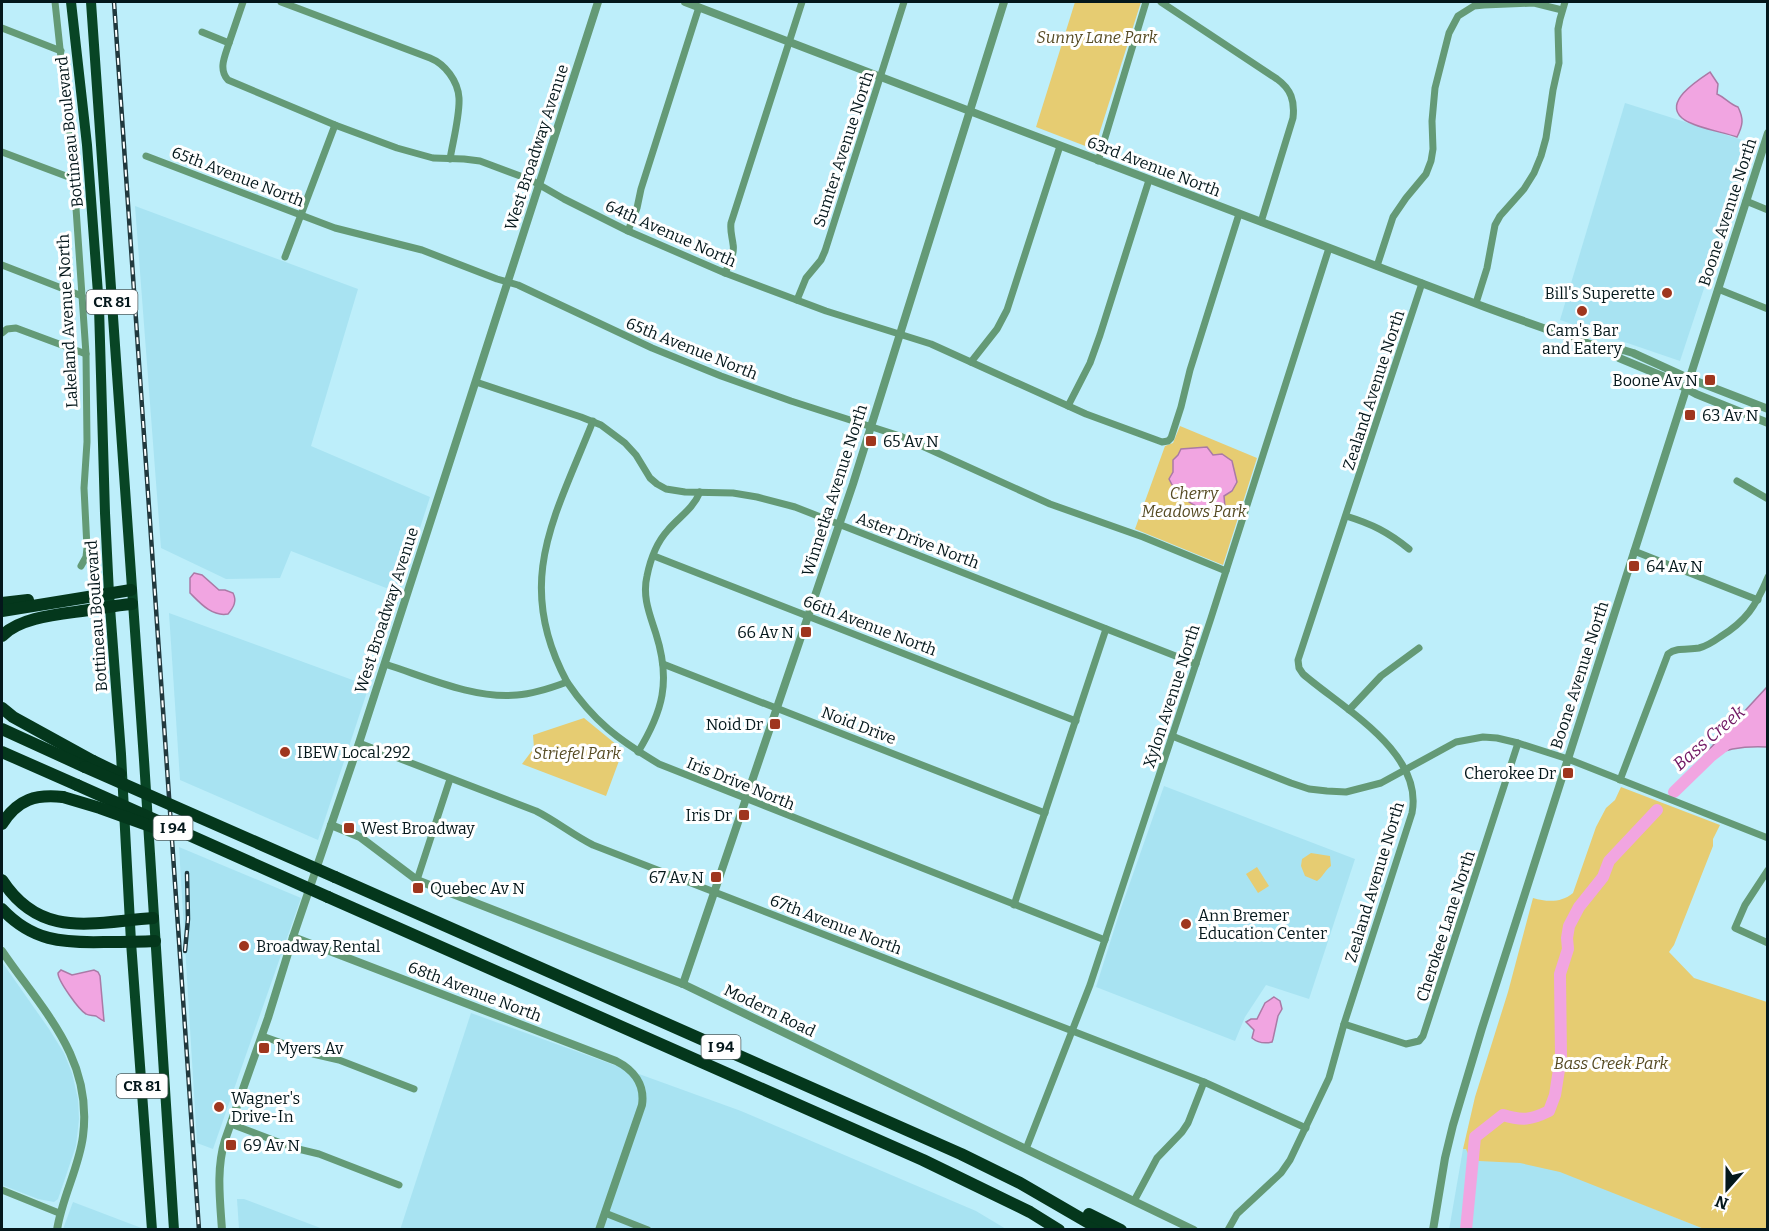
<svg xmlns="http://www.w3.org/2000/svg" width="1769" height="1231" font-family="Bitter,serif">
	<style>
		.built { fill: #a8e3f2 }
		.green { fill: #e6cc72 }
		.water { fill: #f1a5e1; stroke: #aa7aa6; stroke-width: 1.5 }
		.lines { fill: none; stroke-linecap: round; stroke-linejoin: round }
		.river { stroke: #f1a5e1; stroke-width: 12 }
		.minor { stroke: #649a76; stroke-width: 7 }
		.tertiary { stroke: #649a76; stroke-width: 8 }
		.trunk { stroke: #084525; stroke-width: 10 }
		.motorway { stroke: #04371c; stroke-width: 12 }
		.rail-casing { stroke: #21393e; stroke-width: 4.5 }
		.rail { stroke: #fff; stroke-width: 2; stroke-dasharray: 7; stroke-linecap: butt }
		.motorway-bridge { stroke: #04371c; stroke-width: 12 }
		.poi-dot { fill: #9f361e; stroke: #fff; stroke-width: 2 }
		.labels { text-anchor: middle; stroke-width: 6; stroke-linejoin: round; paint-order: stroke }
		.shield { fill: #fff; stroke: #4f5d5f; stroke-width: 1.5 }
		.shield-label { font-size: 15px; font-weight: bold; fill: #04171b }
		.park-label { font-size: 16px; font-style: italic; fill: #564b24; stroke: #fff }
		.street-label { font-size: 16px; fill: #04171b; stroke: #fff }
		.poi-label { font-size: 16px; fill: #04171b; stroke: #fff; text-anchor: start }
		.water-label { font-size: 18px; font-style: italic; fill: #711a65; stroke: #fff }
	</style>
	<rect width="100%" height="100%" fill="#bdeefa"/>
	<g class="built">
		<path d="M1625 103 1752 143 1680 361 1560 320Z"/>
		<path d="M135 206 358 289 311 446 430 497 399 593 291 551 280 578 226 579 161 548Z"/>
		<path d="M169 613 369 686 318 840 180 780Z"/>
		<path d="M1164 786 1355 859 1309 999 1266 985 1245 1017 1235 1041 1096 987 1120 911Z"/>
		<path d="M179 847 301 898 213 1149 197 1143Z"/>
		<path d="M2 962 49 1029 64 1053 72 1073 78 1099 79 1119 76 1146 58 1199 54 1202 38 1199 2 1185Z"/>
		<path d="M471 1013 741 1111 976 1211 1006 1229 400 1230Z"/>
		<path d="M1463 1149 1516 1153 1704 1229 1449 1230Z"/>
		<path d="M237 1199H244L323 1229H239Z"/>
		<path d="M73 1202 144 1229H63Z"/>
	</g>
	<g class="green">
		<path d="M1075 2H1141L1095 147 1093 149 1036 127Z"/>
		<path d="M1180 426 1257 458 1223 565 1135 529 1165 446 1173 443Z"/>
		<path d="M584 718 623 750 606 796 522 764 534 748 533 735Z"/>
		<path d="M1621 787 1720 825 1713 839V846L1674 945 1669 952 1694 978 1767 1002V1229H1704L1560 1172 1520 1163 1479 1161 1469 1156 1466 1149H1463L1475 1097 1508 992 1533 898C1547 902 1561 903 1573 893L1596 827 1606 808 1615 800Z"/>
		<path d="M1311 853 1330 856 1331 866C1325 870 1323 877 1317 881L1305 876 1301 866 1302 859Z"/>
		<path d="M1257 867 1269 886 1258 893 1246 874Z"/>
	</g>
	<g class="water">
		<path d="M1710 72 1718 84 1717 94C1726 98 1729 104 1738 107 1744 119 1743 125 1737 137 1723 132 1692 127 1682 118 1663 102 1698 80 1710 72Z"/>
		<path d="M1207 447 1213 455 1222 454 1232 461 1237 482 1232 491 1224 496 1225 507C1221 508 1215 510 1210 510 1193 508 1176 495 1169 479L1173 472V460L1178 455 1181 449Z"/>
		<path d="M194 573 202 575 219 590H225L233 593C237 601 234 607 228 614 212 617 200 603 190 593V578Z"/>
		<path d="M1767 687V747C1748 746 1728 748 1711 756L1705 754Z"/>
		<path d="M61 970 72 975 94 970 98 972 100 976 104 1021C101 1020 99 1018 96 1016 93 1015 89 1016 86 1014 79 1010 58 981 58 973Z"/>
		<path d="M1274 997 1280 1001 1282 1009 1278 1016 1273 1039 1272 1042C1264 1044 1258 1043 1252 1038L1254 1030 1246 1022 1251 1019H1257L1265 1003Z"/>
	</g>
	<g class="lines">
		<g class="river">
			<path d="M1674 792 1711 756 1724 746"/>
			<path d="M1466 1230 1475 1137 1503 1115C1522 1121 1531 1120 1549 1111L1555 1095 1561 1057 1560 974 1568 949 1567 938 1569 926 1579 907 1603 877 1609 861 1657 810"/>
		</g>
		<g class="minor">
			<path d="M55 2 74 179 86 354 87 442 84 488 87 548 86 557 81 566"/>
			<path d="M281 2 430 58C445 64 458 81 459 98 460 115 453 141 450 159"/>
			<path d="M1161 2 1277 79C1291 89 1295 101 1293 118L1261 222"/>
			<path d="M2 28 61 51"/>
			<path d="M202 32 229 43C225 56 218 69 228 80L335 125 397 148 433 158 464 159 480 161 531 180 564 199 628 231 725 273 826 311 931 344 1086 414 1162 442 1168 441 1171 438 1181 407 1190 370 1239 214"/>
			<path d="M229 43 243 2"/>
			<path d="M2 152 74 179"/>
			<path d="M146 156 335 228 422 250 497 279 518 285 652 348 721 376 791 401 900 436 1050 504 1143 537 1226 571"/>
			<path d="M1098 161 1146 2"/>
			<path d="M1746 201 1768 210"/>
			<path d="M628 231 637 208 641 189 699 7"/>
			<path d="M285 257 335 125"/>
			<path d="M2 265 82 296"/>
			<path d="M1377 266 1393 217 1406 198 1426 174 1431 161 1433 149 1432 121 1435 88 1449 33 1458 16 1474 6 1484 5 1534 3 1562 10"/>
			<path d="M725 273C729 264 735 254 733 244 732 236 730 231 731 223L802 2"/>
			<path d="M1718 289 1768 309"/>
			<path d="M797 300 806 278 821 260 825 251 904 2"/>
			<path d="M1476 303 1487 268 1495 225 1500 216 1524 189 1534 173 1541 156 1546 138 1553 90 1559 63 1558 29 1560 19 1565 2"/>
			<path d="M2 333 7 329 16 328 86 354"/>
			<path d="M971 362 997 329 1007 310 1060 146"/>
			<path d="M476 382 581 417 601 425 625 443 636 455 650 478 657 484 666 489 685 492 733 493 757 497 795 507 1196 664"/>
			<path d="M1068 406 1090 363 1100 335 1149 180"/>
			<path d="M1737 481 1768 499"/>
			<path d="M1346 516C1372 524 1388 532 1409 549"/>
			<path d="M1634 551 1758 600"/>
			<path d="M654 556 1076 721"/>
			<path d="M385 664C426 677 473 699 517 695 534 694 551 688 567 682 594 722 619 740 659 764L1105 940"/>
			<path d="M663 664 1045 813"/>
			<path d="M567 682C513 582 555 517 593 421"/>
			<path d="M1349 710 1381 676 1419 648"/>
			<path d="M1172 736 1291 783 1309 789 1327 791 1346 792 1381 783 1456 742 1483 737 1497 738 1518 743 1568 759 1768 838"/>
			<path d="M359 743 536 811C556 821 573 835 593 845L1204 1082 1306 1128"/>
			<path d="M638 752C663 711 671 681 656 634 650 615 642 597 647 576 650 561 657 542 668 530 679 517 693 509 700 492"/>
			<path d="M1620 780 1668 654C1677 647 1688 650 1699 648 1707 646 1713 642 1720 637 1746 621 1756 606 1768 577"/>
			<path d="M1768 870 1745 905 1735 928 1768 943"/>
			<path d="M417 880 450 779"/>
			<path d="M1014 905 1106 629"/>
			<path d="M1344 1024 1406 1044 1419 1041 1423 1036 1518 743"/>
			<path d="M262 1036 313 1054 339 1060 414 1089"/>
			<path d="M231 1124 294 1148 319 1154 399 1185"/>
			<path d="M1026 1149 1090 985 1211 618 1329 248"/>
			<path d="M2 1190 59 1213"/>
			<path d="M1134 1201 1157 1158 1182 1132 1188 1123 1204 1082"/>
			<path d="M605 1213 648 1230"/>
			<path d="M1228 1230 1237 1214 1281 1173 1290 1160 1329 1078 1344 1024 1412 813C1424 752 1342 708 1303 674L1299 668 1298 660 1422 283"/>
		</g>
		<g class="tertiary">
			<path d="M685 2C881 77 1076 152 1272 226 1386 269 1499 315 1615 352L1619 358 1667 378 1696 394 1768 423"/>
			<path d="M1615 352 1623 350 1633 353 1688 378 1768 409"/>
			<path d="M331 825 360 837 417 880 683 984 1194 1230"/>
			<path d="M293 937 616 1061C634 1070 645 1085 642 1105L599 1230"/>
			<path d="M2 951C43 1011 93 1058 83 1136 79 1168 62 1197 57 1230"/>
			<path d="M683 984 853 484 1004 2"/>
			<path d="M222 1230C220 1200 216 1169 225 1140L268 1018 293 937 359 743 598 2"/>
			<path d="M1433 1230 1445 1158 1453 1125 1482 1028 1768 133"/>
		</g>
		<g class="trunk">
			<path d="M71 2 87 145 99 307 105 513 109 594 121 754 131 942 152 1230"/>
			<path d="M91 2 144 760 174 1230"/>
		</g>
		<g class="motorway">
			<path d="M2 603 28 600"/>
			<path d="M2 611 131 590"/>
			<path d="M2 636C22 615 67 614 95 609 108 607 119 605 132 604"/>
			<path d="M2 708 13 717 93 761"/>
			<path d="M2 729 85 767"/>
			<path d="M2 752 77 785"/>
			<path d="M2 824C18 799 36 794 63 797"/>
			<path d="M335 877 961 1154 1020 1183 1101 1230"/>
			<path d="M2 880C41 940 93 922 153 918"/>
			<path d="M328 897 923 1160 1030 1212 1059 1230"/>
			<path d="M2 909C32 941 62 943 104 942 121 942 138 942 155 941"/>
			<path d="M1089 1214 1121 1230"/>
		</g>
		<g class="rail-casing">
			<g id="rail">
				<path d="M114 2 199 1230"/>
				<path d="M185 951 188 919 187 873"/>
			</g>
		</g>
		<use href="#rail" class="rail"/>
		<g class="motorway-bridge">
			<path d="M93 761 120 774"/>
			<path d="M85 767 335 877"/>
			<path d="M77 785 328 897"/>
			<path d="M63 797 100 808 153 827"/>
		</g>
	</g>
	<g class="poi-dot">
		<circle cx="1667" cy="293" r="6"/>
		<circle cx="1582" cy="311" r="6"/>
		<rect x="1704" y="374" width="12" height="12" rx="3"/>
		<rect x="1684" y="409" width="12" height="12" rx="3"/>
		<rect x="865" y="435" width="12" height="12" rx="3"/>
		<rect x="1628" y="560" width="12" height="12" rx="3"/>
		<rect x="800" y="626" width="12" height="12" rx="3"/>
		<rect x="769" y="718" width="12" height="12" rx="3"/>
		<circle cx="285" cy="752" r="6"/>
		<rect x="1562" y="767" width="12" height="12" rx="3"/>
		<rect x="738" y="809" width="12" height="12" rx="3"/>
		<rect x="343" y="822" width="12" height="12" rx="3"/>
		<rect x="710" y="871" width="12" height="12" rx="3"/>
		<rect x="412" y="882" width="12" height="12" rx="3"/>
		<circle cx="1186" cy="924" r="6"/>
		<circle cx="244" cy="946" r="6"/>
		<rect x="258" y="1042" width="12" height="12" rx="3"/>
		<circle cx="219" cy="1107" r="6"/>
		<rect x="225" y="1139" width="12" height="12" rx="3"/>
	</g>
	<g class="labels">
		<g class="shield">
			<rect x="86.5" y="290" width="51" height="24" rx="4.5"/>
			<rect x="153.5" y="816" width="39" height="24" rx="4.5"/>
			<rect x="701.5" y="1035" width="39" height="24" rx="4.5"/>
			<rect x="116.5" y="1074" width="51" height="24" rx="4.5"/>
		</g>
		<g class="shield-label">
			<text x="112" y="307">CR 81</text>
			<text x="173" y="833">I 94</text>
			<text x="721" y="1052">I 94</text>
			<text x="142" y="1091">CR 81</text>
		</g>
		<g class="park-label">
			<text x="1097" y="43">Sunny Lane Park</text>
			<text x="1194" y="499">Cherry<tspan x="1194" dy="18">Meadows Park</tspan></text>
			<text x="577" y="759">Striefel Park</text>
			<text x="1611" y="1069">Bass Creek Park</text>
		</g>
		<g class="street-label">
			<text transform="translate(69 132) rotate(-96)" y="6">Bottineau Boulevard</text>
			<text transform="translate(536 147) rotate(-72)" y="6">West Broadway Avenue</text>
			<text transform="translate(843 149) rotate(-72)" y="6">Sumter Avenue North</text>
			<text transform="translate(1154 166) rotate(21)" y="6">63rd Avenue North</text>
			<text transform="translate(238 176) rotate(21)" y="6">65th Avenue North</text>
			<text transform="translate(1727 212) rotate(-72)" y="6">Boone Avenue North</text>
			<text transform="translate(671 233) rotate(24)" y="6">64th Avenue North</text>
			<text transform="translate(67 321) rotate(-93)" y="6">Lakeland Avenue North</text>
			<text transform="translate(692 348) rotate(22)" y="6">65th Avenue North</text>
			<text transform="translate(1373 390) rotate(-72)" y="6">Zealand Avenue North</text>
			<text transform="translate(834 490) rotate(-72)" y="6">Winnetka Avenue North</text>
			<text transform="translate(918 540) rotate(21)" y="6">Aster Drive North</text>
			<text transform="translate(386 610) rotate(-72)" y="6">West Broadway Avenue</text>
			<text transform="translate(96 616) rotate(-94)" y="6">Bottineau Boulevard</text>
			<text transform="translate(870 625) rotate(21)" y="6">66th Avenue North</text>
			<text transform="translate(1579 675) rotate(-72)" y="6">Boone Avenue North</text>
			<text transform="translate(1171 696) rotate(-72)" y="6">Xylon Avenue North</text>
			<text transform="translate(859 725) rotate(21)" y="6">Noid Drive</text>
			<text transform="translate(741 783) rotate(22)" y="6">Iris Drive North</text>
			<text transform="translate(1374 882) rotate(-73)" y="6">Zealand Avenue North</text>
			<text transform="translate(836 924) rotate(21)" y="6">67th Avenue North</text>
			<text transform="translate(1445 926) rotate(-72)" y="6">Cherokee Lane North</text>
			<text transform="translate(475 991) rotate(21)" y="6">68th Avenue North</text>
			<text transform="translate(770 1010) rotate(26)" y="6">Modern Road</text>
		</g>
		<g class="poi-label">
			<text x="1655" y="299" text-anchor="end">Bill's Superette</text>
			<text x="1582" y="336" text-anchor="middle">Cam's Bar<tspan x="1582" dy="18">and Eatery</tspan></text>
			<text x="1698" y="386" text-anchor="end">Boone Av N</text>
			<text x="1702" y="421">63 Av N</text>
			<text x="883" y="447">65 Av N</text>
			<text x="1646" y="572">64 Av N</text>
			<text x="794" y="638" text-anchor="end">66 Av N</text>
			<text x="763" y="730" text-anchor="end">Noid Dr</text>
			<text x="297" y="758">IBEW Local 292</text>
			<text x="1556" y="779" text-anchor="end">Cherokee Dr</text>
			<text x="732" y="821" text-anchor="end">Iris Dr</text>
			<text x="361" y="834">West Broadway</text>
			<text x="704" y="883" text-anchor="end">67 Av N</text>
			<text x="430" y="894">Quebec Av N</text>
			<text x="1198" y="921">Ann Bremer<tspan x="1198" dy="18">Education Center</tspan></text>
			<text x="256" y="952">Broadway Rental</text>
			<text x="276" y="1054">Myers Av</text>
			<text x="231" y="1104">Wagner's<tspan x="231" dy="18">Drive-In</tspan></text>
			<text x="243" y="1151">69 Av N</text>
		</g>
		<g class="water-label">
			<text transform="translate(1709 738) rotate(-41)" y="6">Bass Creek</text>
		</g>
	</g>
	<rect width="1769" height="1231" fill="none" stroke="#04171b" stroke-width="6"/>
	<g transform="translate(1727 1189) rotate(201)" stroke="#ffffff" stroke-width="4.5" paint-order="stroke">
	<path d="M0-4.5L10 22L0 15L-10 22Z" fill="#04171b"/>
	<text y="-9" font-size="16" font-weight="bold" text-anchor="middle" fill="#04171b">N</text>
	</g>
</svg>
